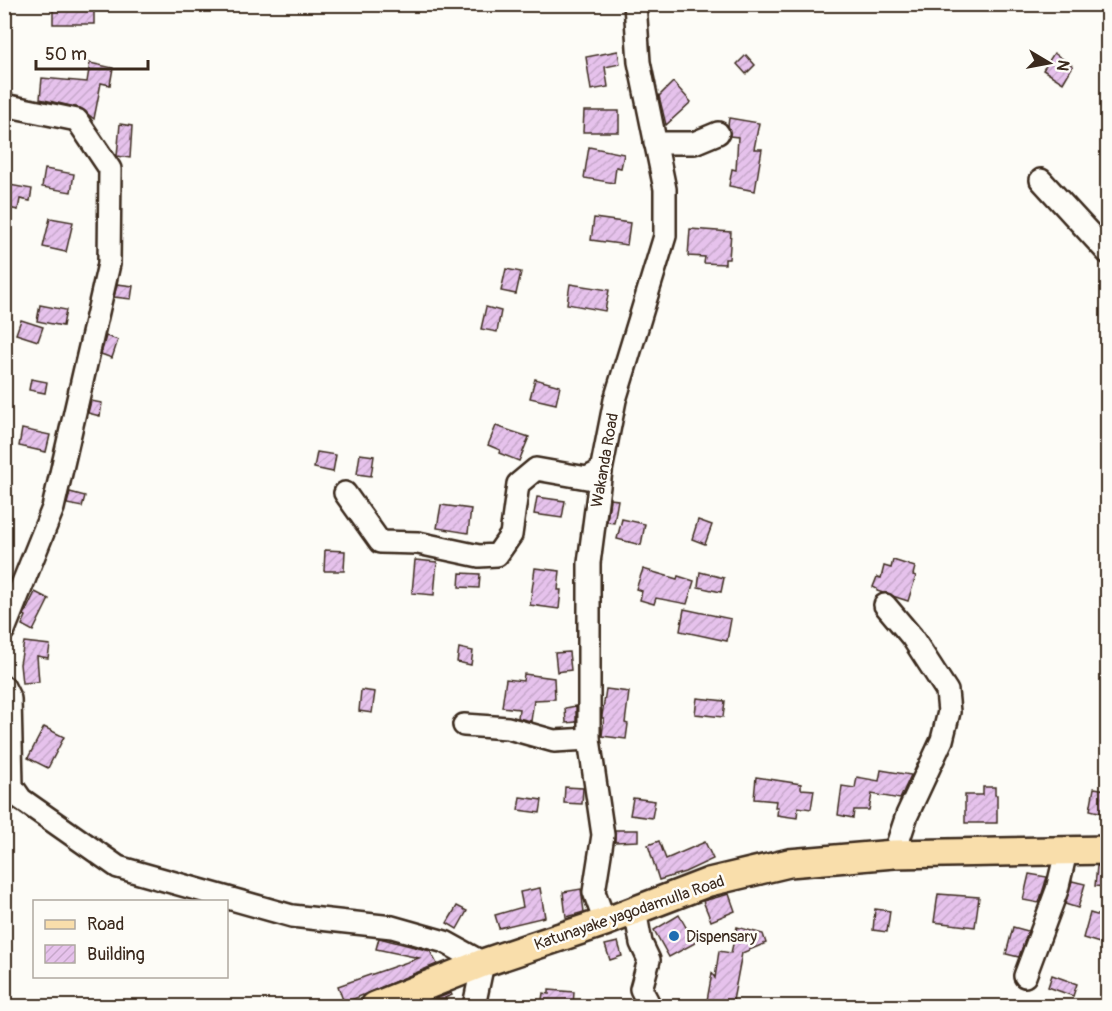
<svg xmlns="http://www.w3.org/2000/svg" width="1112" height="1011" font-family="Pangolin,sans-serif">
	<style>
		.building { fill: url(#building-hatch); stroke: #3b2a1e; stroke-width: 1.5 }
		.lines { fill: none; stroke-linecap: round; stroke-linejoin: round }
		.minor-casing { stroke: #3b2a1e; stroke-width: 26 }
		.major-casing { stroke: #3b2a1e; stroke-width: 32 }
		.minor { stroke: #fdfcf7; stroke-width: 21 }
		.major { stroke: #f9deab; stroke-width: 27 }
		.poi-dot { fill: #1f6fb2; stroke: #fdfcf7; stroke-width: 2 }
		.labels { text-anchor: middle; stroke-width: 5; stroke-linejoin: round; paint-order: stroke }
		.street-label { font-size: 16px; fill: #3b2a1e; stroke: #fdfcf7 }
		.poi-label { font-size: 16px; fill: #3b2a1e; stroke: #fdfcf7; text-anchor: start }
	</style>
	<defs>
		<pattern id="building-hatch" width="6" height="6" patternUnits="userSpaceOnUse" patternTransform="scale(1.5)"><rect width="6" height="6" fill="#e6c2ec"/><path d="M-1 1l2-2M0 6l6-6M5 7l2-2" fill="none" stroke="#c6a7ca"/></pattern>
	</defs>
	<rect width="100%" height="100%" fill="#fdfcf7"/>
	<filter id="ink" filterUnits="userSpaceOnUse"><feTurbulence type="fractalNoise" baseFrequency=".0167" numOctaves="2"/><feDisplacementMap in="SourceGraphic" scale="12" xChannelSelector="R" yChannelSelector="G"/><feConvolveMatrix kernelMatrix="1 2 1 2 8 2 1 2 1" color-interpolation-filters="sRGB"/></filter>
	<g filter="url(#ink)">
		<g class="building">
			<rect x="53" y="5" width="41" height="19"/>
			<path d="M618 51 620 64 605 67 608 87 591 90 586 57Z"/>
			<path d="M1054 53 1073 66 1063 83 1043 70Z"/>
			<path d="M746 55 755 65 746 74 737 64Z"/>
			<path d="M90 63 113 68 110 85 101 83 94 119 80 108 40 99 42 78 87 82Z"/>
			<path d="M673 82 691 102 666 125 659 96Z"/>
			<path d="M584 111H619V132H583Z"/>
			<path d="M729 118 759 123 754 149H762L755 191 729 186 732 169 736 170 738 137 730 136 728 126Z"/>
			<path d="M120 124 132 126 130 158 117 156Z"/>
			<path d="M589 147 624 154 621 168 616 167 614 183 584 178Z"/>
			<path d="M45 169 74 174 71 192 42 187Z"/>
			<path d="M4 184 32 189 30 201 20 199 18 210 4 207Z"/>
			<path d="M50 218 73 222 66 252 43 247Z"/>
			<path d="M594 218 630 223 627 245 591 240Z"/>
			<path d="M690 229 731 232 729 259H725V264L704 263 705 257 688 256Z"/>
			<path d="M506 269 521 272 516 294 501 291Z"/>
			<path d="M117 284 133 286 131 299 114 297Z"/>
			<path d="M570 284 609 290 605 311 567 304Z"/>
			<path d="M40 305 66 310 63 326 37 321Z"/>
			<path d="M486 307 501 311 497 332 481 329Z"/>
			<path d="M21 320 43 327 38 341 16 334Z"/>
			<path d="M106 336 118 340 112 358 101 354Z"/>
			<path d="M31 379 47 382 45 393 29 390Z"/>
			<path d="M535 379 560 386 556 404 530 398Z"/>
			<path d="M91 401 102 403 100 416 88 413Z"/>
			<path d="M496 426 529 437 519 461 499 453 500 450 488 445Z"/>
			<path d="M22 429 50 435 46 452 19 446Z"/>
			<path d="M317 452 336 455 333 472 314 468Z"/>
			<path d="M360 454 374 456 371 476 357 474Z"/>
			<path d="M70 492 85 496 82 507 67 504Z"/>
			<path d="M537 497 565 501 562 518 534 514Z"/>
			<path d="M610 499 618 500 614 523 607 522Z"/>
			<path d="M441 505 471 509 468 533 437 528Z"/>
			<path d="M622 519 645 524 641 545 617 539Z"/>
			<path d="M698 520 712 525 705 544 692 539Z"/>
			<path d="M325 550 345 551 344 571H324Z"/>
			<path d="M415 560 437 562 434 595 412 593Z"/>
			<path d="M893 560 915 567 913 575 916 576 908 601 877 591V589L873 587 877 577 881 578 884 566 891 568Z"/>
			<path d="M535 568 560 571 558 590H561L559 609 530 605Z"/>
			<path d="M643 569 677 579 678 576 694 581 687 604 656 598 654 604 640 600 642 591 636 589Z"/>
			<path d="M700 572 724 578 721 592 698 587Z"/>
			<path d="M460 573 480 574 479 588 459 587Z"/>
			<path d="M35 592 49 599 33 631 22 625 26 616 24 615 26 611Z"/>
			<path d="M684 609 731 619 727 641 680 631Z"/>
			<path d="M24 642 50 645 48 658 37 656 39 682 22 683 20 664Z"/>
			<path d="M459 648 473 651 471 665 457 662Z"/>
			<path d="M569 652 571 670 557 672 555 653Z"/>
			<path d="M524 674 554 678 555 699 534 700 531 721 518 718 519 709 502 707 506 679 523 681Z"/>
			<path d="M606 689 629 692 625 723 628 724 626 739 602 736 604 718H602V716Z"/>
			<path d="M361 690 375 692 372 713 359 711Z"/>
			<path d="M697 698 725 701 723 717 695 714Z"/>
			<path d="M576 706V722L566 723 565 708Z"/>
			<path d="M44 727 64 737 48 768 28 758Z"/>
			<path d="M881 770 911 775 900 799 872 794 869 810H854L853 818 838 815 842 786 855 788 857 777 879 781Z"/>
			<path d="M756 777 801 784V789L814 790 811 809 798 807 797 818 777 815 778 807H775L776 801 754 799Z"/>
			<path d="M565 787 583 788 582 804 564 803Z"/>
			<path d="M983 787H995V795H997V823H965V795H983Z"/>
			<path d="M1094 788 1107 790V814L1090 810Z"/>
			<path d="M520 797 542 800 540 813 518 810Z"/>
			<path d="M633 798 655 801 652 818 630 815Z"/>
			<path d="M615 830H638V841L615 842Z"/>
			<path d="M659 841 666 859 705 842 713 859 685 872 659 880 648 845Z"/>
			<path d="M1097 866H1107V887L1095 886Z"/>
			<path d="M1029 874 1047 877 1039 903 1023 900Z"/>
			<path d="M1072 881 1085 884 1078 908 1065 904Z"/>
			<path d="M540 888 545 917 499 928 495 915 523 907 520 892Z"/>
			<path d="M581 889 584 912 566 917 563 892Z"/>
			<path d="M729 894 735 911 711 921 703 901Z"/>
			<path d="M938 894 979 897 975 927 934 922Z"/>
			<path d="M457 906 467 911 457 929 447 923Z"/>
			<path d="M875 909 890 911 887 932 873 930Z"/>
			<path d="M1090 913 1107 918V929L1103 944 1083 938Z"/>
			<path d="M679 915 695 943 669 957 654 930Z"/>
			<path d="M737 927 763 934 766 943 742 953 732 1006H706L712 973 715 978 719 951 731 953Z"/>
			<path d="M1013 927 1028 931 1019 957 1006 954Z"/>
			<path d="M379 938 430 951 437 964 344 1003 338 986 419 958 376 949Z"/>
			<path d="M618 942 622 956 610 960 605 945Z"/>
			<path d="M1052 975 1077 984 1073 996 1048 987Z"/>
			<path d="M549 990 574 992 573 1006H541L543 993 549 994Z"/>
			<path d="M451 993 452 995 445 998 449 1006H418Z"/>
		</g>
		<g class="lines">
			<g class="minor-casing">
				<g id="minor">
					<path d="M4 105 77 120 110 169 109 264 53 508 4 630"/>
					<path d="M655 143H694L718 133"/>
					<path d="M1041 180 1108 253"/>
					<path d="M345 493 380 542 418 543 479 556 497 555 511 535 518 484 536 469 587 478 601 471"/>
					<path d="M885 605 912 637 947 691 949 712 942 740 907 815 894 854"/>
					<path d="M4 687 10 699 12 786 21 799 118 867 292 916 392 927 445 942 483 963 474 1006"/>
					<path d="M464 725 508 728 554 741 589 739"/>
					<path d="M635 910 641 943 649 960 641 989 650 1006"/>
					<path d="M605 922 594 892 603 835 589 739V563L601 471 615 400 665 236V189L639 62 635 4"/>
					<path d="M1025 976 1057 890 1066 852"/>
				</g>
			</g>
			<g class="major-casing">
				<path id="major" d="M375 1006 483 963 605 922 709 882 789 863 894 854 1108 850"/>
			</g>
			<use href="#minor" class="minor"/>
			<use href="#major" class="major"/>
		</g>
	</g>
	<circle class="poi-dot" cx="674" cy="936" r="6"/>
	<g class="labels">
		<g class="street-label">
			<text transform="translate(604 460) rotate(-80)" y="6">Wakanda Road</text>
			<text transform="translate(629 912) rotate(-19)" y="6">Katunayake yagodamulla Road</text>
		</g>
		<g class="poi-label">
			<text x="686" y="942">Dispensary</text>
		</g>
	</g>
	<rect width="1112" height="1011" fill="none" stroke="#fdfcf7" stroke-width="24"/>
	<rect x="12" y="12" width="1088" height="987" fill="none" stroke="#3b2a1e" stroke-width="2" filter="url(#ink)"/>
	<rect x="33" y="900" width="195" height="78" fill="#fdfcf7" stroke="#afa8a0" stroke-width="1.5"/>
	<rect x="45" y="920" width="30" height="9" fill="#f9deab" stroke="#afa8a0" stroke-width="1.5"/>
	<text x="87" y="930" font-size="18" fill="#3b2a1e">Road</text>
	<rect x="45" y="945" width="30" height="18" fill="url(#building-hatch)" stroke="#afa8a0" stroke-width="1.5"/>
	<text x="87" y="960" font-size="18" fill="#3b2a1e">Building</text>
	<g transform="translate(1049 63) rotate(100)" stroke="#fdfcf7" stroke-width="4.5" paint-order="stroke">
	<path d="M0-4.5L10 22L0 15L-10 22Z" fill="#3b2a1e"/>
	<text y="-9" font-size="16" font-weight="bold" text-anchor="middle" fill="#3b2a1e">N</text>
	</g>
	<path d="M36 60v9h112v-9" fill="none" stroke="#3b2a1e" stroke-width="3"/>
	<text x="45" y="60" font-size="18" fill="#3b2a1e" stroke="#fdfcf7" stroke-width="4.5" paint-order="stroke">50 m</text>
</svg>
